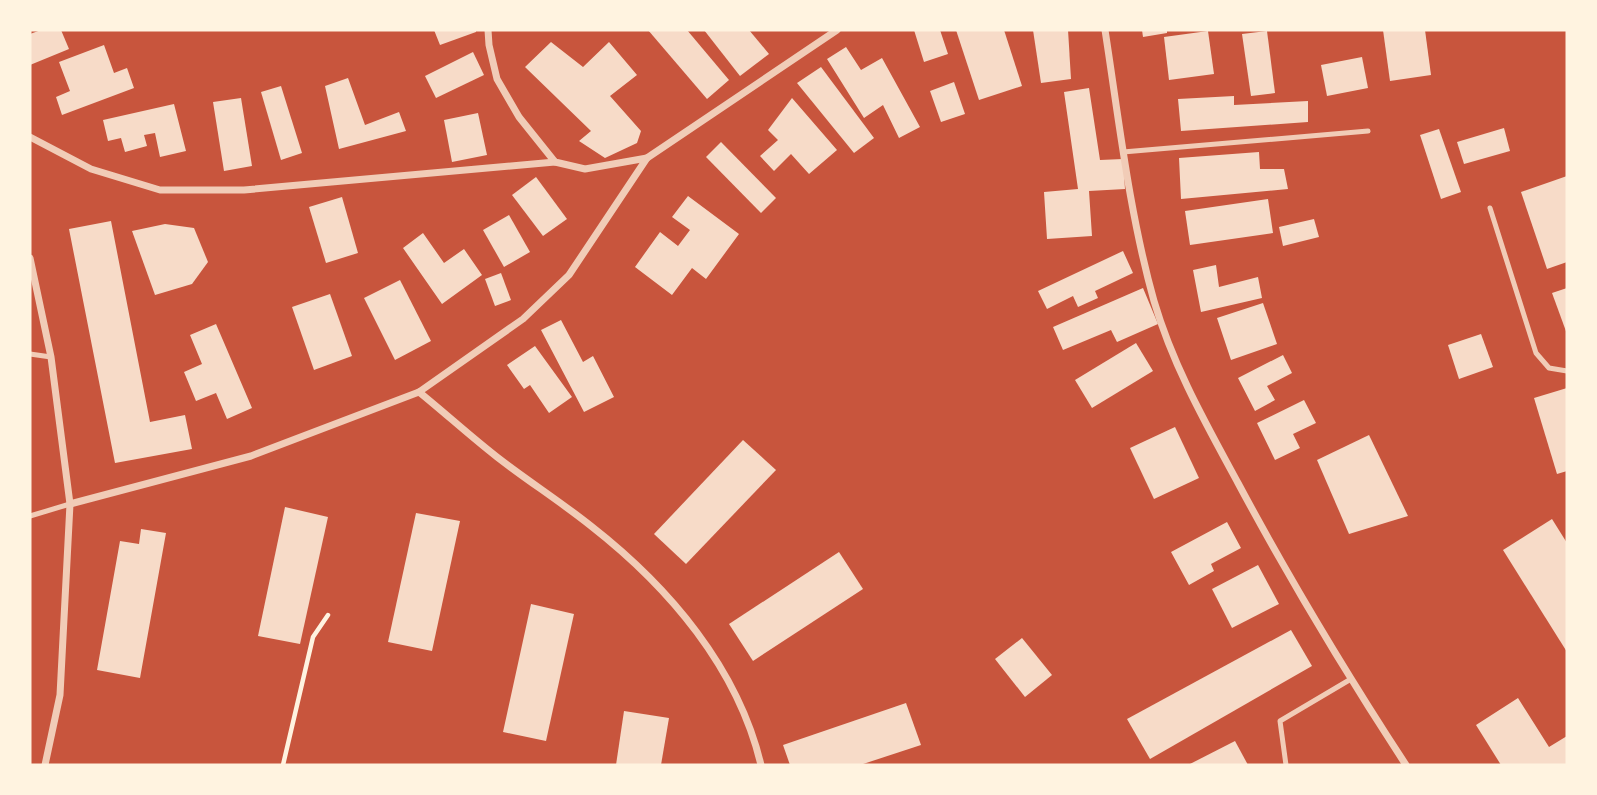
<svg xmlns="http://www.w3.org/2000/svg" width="1597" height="795" font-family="'Exo 2',sans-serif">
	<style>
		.building { fill: #f7dbc8 }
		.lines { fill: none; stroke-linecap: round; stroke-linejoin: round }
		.path { stroke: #fff3e0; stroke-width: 4.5 }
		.service { stroke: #f1ccb7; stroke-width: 5 }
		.minor { stroke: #f1ccb7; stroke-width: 7 }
	</style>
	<rect width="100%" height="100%" fill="#c8553d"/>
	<g class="building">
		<path d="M41 30H61L69 49 30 65V34Z"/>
		<path d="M434 30H476V32L440 45Z"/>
		<path d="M648 30H687L729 80 707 99Z"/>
		<path d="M704 30H749L769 54 740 76Z"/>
		<path d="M914 30H940L948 54 924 62Z"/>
		<path d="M956 30H1004L1022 86 979 100Z"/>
		<path d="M1033 30H1068L1071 79 1041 83Z"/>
		<path d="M1142 30H1167V33L1143 37Z"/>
		<path d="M1383 30H1425L1431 75 1390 81Z"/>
		<path d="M1208 31 1214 74 1169 80 1164 37Z"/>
		<path d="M1267 31 1275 93 1251 96 1242 34Z"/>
		<path d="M551 42 583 67 609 42 637 75 610 96 641 131 637 143 605 158 579 141 591 131 525 67Z"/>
		<path d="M104 45 114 73 127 68 134 88 62 115 56 97 70 91 59 62Z"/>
		<path d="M846 47 861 70 882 58 920 127 899 138 883 105 864 118 827 59Z"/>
		<path d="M473 52 484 75 436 98 425 76Z"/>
		<path d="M1362 57 1368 88 1327 96 1321 65Z"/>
		<path d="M821 67 874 138 854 153 797 83Z"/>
		<path d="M348 78 365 125 399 112 406 131 339 149 325 86Z"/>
		<path d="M954 82 965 114 941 122 930 91Z"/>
		<path d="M281 86 302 153 281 160 261 92Z"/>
		<path d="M1089 88 1100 160 1123 159 1125 189 1089 191 1092 236 1047 239 1044 192 1078 189 1064 92Z"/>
		<path d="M1234 96V105L1308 101V122L1181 131 1178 99Z"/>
		<path d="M241 98 252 166 224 171 213 102Z"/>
		<path d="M792 98 837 150 809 174 791 154 774 171 760 156 778 140 768 130Z"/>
		<path d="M174 104 186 151 160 157 155 133 144 135 147 146 125 152 121 138 108 141 103 120Z"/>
		<path d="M478 113 487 155 452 162 444 120Z"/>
		<path d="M1504 128 1510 151 1464 164 1457 142Z"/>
		<path d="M1439 129 1461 192 1441 199 1420 135Z"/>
		<path d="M721 142 776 198 761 213 706 157Z"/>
		<path d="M1259 152 1260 169H1284L1288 189 1181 199 1179 158Z"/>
		<path d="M1567 176V262L1547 269 1521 192Z"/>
		<path d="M536 177 567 219 543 236 512 195Z"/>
		<path d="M688 196 739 234 706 279 692 268 672 295 635 267 660 232 678 246 690 230 672 217Z"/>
		<path d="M342 197 358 253 326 263 309 207Z"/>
		<path d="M1268 199 1273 233 1190 245 1185 211Z"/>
		<path d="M509 215 530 252 504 267 483 230Z"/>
		<path d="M1314 219 1319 237 1283 246 1279 227Z"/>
		<path d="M111 221 150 422 185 415 192 449 115 463 69 229Z"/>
		<path d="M165 224 194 228 208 262 192 284 155 295 132 231Z"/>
		<path d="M423 233 444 263 464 249 482 275 442 304 403 248Z"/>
		<path d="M1123 251 1133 273 1095 291 1098 298 1078 307 1073 296 1047 309 1038 291Z"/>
		<path d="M1216 265 1219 287 1258 277 1262 298 1201 312 1193 270Z"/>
		<path d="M501 273 511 300 495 306 485 279Z"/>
		<path d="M400 280 431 341 395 360 364 298Z"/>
		<path d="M1143 288 1158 324 1117 342 1111 330 1063 350 1053 327Z"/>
		<path d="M1567 288V334L1552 293Z"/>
		<path d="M330 294 352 356 314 370 292 307Z"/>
		<path d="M1263 303 1277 344 1231 360 1217 318Z"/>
		<path d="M561 320 583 362 593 356 614 397 584 412 541 330Z"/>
		<path d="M216 324 252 408 227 419 216 393 196 401 184 372 202 364 190 335Z"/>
		<path d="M1481 334 1493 367 1459 379 1448 345Z"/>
		<path d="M1136 343 1153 371 1092 408 1075 380Z"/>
		<path d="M535 346 572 397 549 413 530 385 524 389 507 365Z"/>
		<path d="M1283 355 1292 373 1267 386 1275 400 1255 411 1238 378Z"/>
		<path d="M1567 388V471L1557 474 1534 398Z"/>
		<path d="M1304 400 1316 423 1293 434 1300 448 1275 460 1257 423Z"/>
		<path d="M1175 427 1199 478 1154 499 1130 448Z"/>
		<path d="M1369 435 1408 516 1349 534 1317 460Z"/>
		<path d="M743 440 776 470 686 564 654 534Z"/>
		<path d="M285 507 328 517 300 644 258 636Z"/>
		<path d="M416 513 460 521 432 651 388 642Z"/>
		<path d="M1552 519 1567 543V652L1503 550Z"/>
		<path d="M1227 522 1241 548 1211 564 1214 571 1189 585 1171 552Z"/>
		<path d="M141 529 166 533 140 678 97 670 120 541 139 544Z"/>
		<path d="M839 552 863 589 753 661 729 624Z"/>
		<path d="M1258 565 1279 604 1232 628 1212 589Z"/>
		<path d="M531 604 574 614 546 741 503 732Z"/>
		<path d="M1291 630 1312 666 1150 759 1127 719Z"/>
		<path d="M1022 638 1052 675 1025 697 995 659Z"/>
		<path d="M1518 698 1549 747 1567 736V765H1501L1476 725Z"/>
		<path d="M906 703 921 745 860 765H790L783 745Z"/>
		<path d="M624 711 669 718 661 765H616Z"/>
		<path d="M1235 741 1248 765H1188Z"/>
	</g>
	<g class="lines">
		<path class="path" d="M283 765 313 637 328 615"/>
		<g class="service">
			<path d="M1123 152 1368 131"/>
			<path d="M1490 208 1536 353 1549 368 1567 371"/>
			<path d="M30 354 51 357"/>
			<path d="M30 516 70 504"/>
			<path d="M1286 765 1280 721 1351 679"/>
		</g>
		<g class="minor">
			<path d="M488 30 489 45 497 79 519 117 555 162 585 169 647 158 837 30"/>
			<path d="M1105 30C1119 120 1129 212 1154 301 1173 366 1206 424 1238 483 1290 580 1346 673 1406 765"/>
			<path d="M30 137 91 169 160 190H244L555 162"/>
			<path d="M30 258 51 357 70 504 60 695 45 765"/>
			<path d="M419 392C445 413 470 436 497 457 528 481 561 502 591 526 669 587 738 668 761 765"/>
			<path d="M70 504 251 456 419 392 523 319 569 275 647 158"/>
		</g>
	</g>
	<rect width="1597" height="795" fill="none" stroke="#fff3e0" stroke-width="63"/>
</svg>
